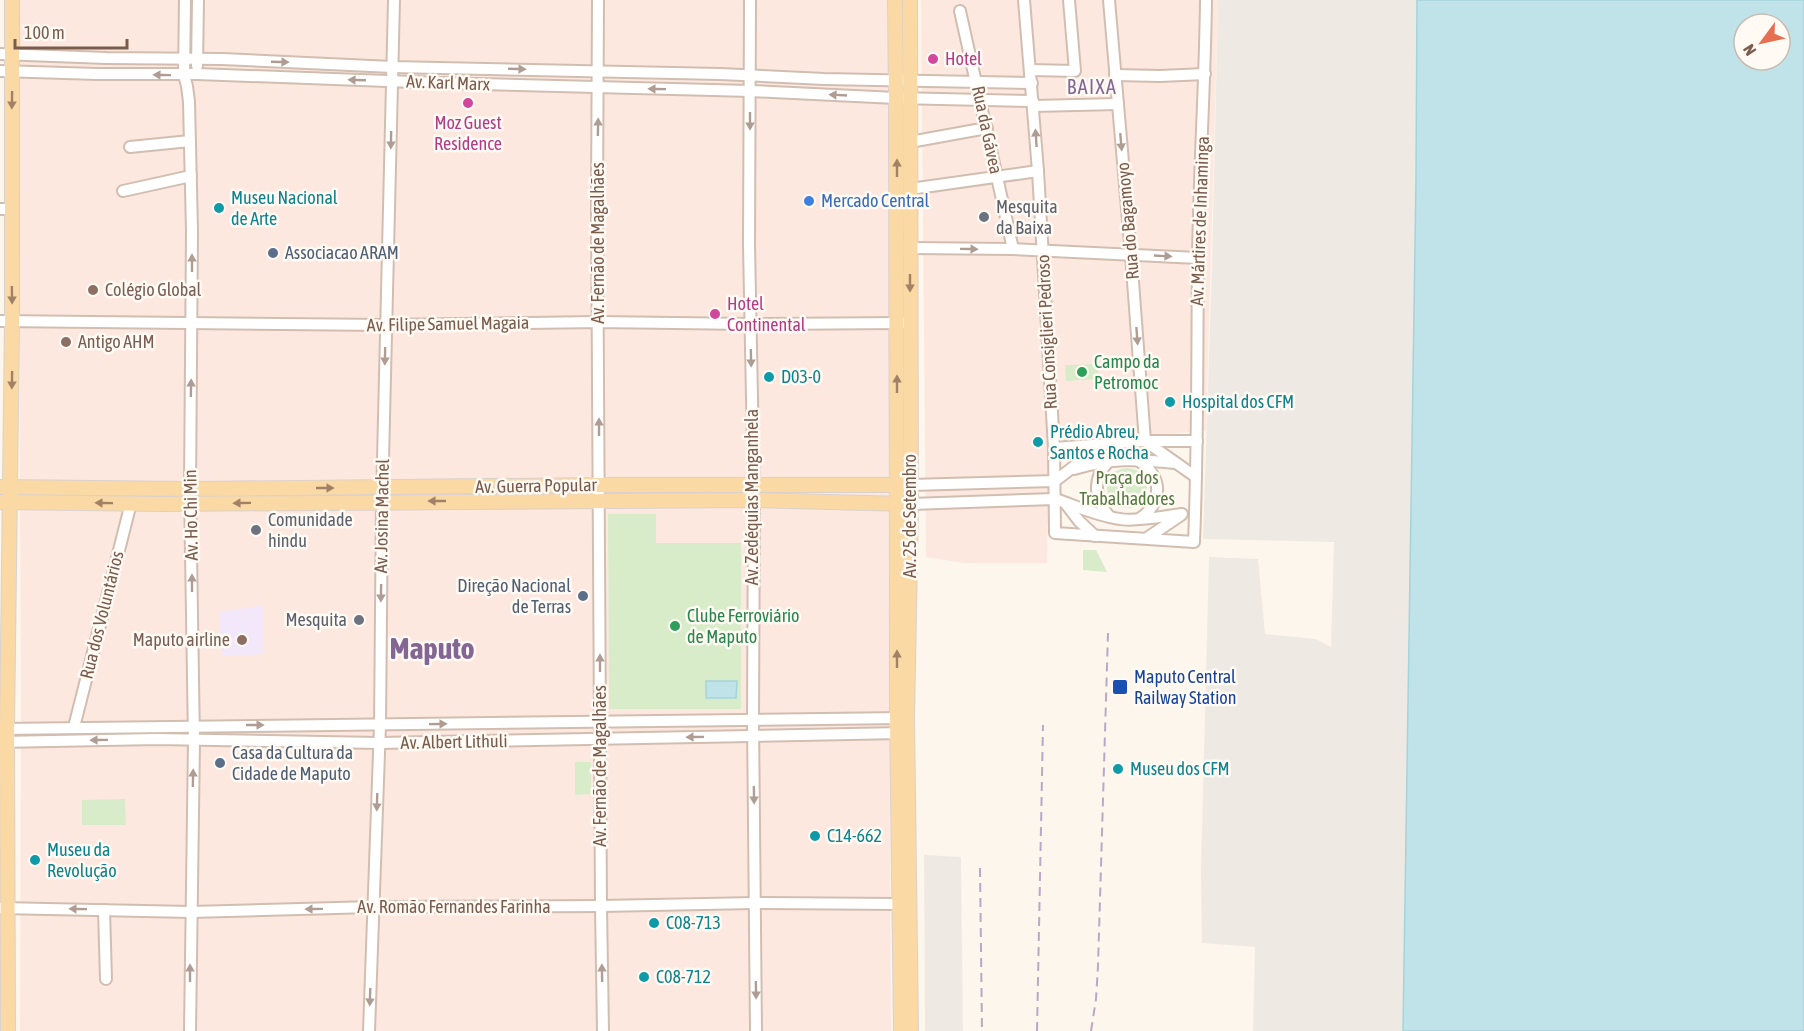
<svg xmlns="http://www.w3.org/2000/svg" width="1804" height="1031" font-family="'Asap Condensed',sans-serif">
	<style>
		.commercial { fill: #fde8e0 }
		.industrial { fill: #efe9e4 }
		.education { fill: #f3e8fa }
		.green { fill: #d8ecc9 }
		.water { fill: #bfe3e8; stroke: #a5d3da; stroke-width: 1.5; fill-rule: evenodd }
		.lines { fill: none; stroke-linecap: round; stroke-linejoin: round }
		.minor-casing { stroke: #d1beb0; stroke-width: 14 }
		.major-casing { stroke: #dad1cd; stroke-width: 16 }
		.minor { stroke: #fff; stroke-width: 10 }
		.major { stroke: #fbd9a5; stroke-width: 14 }
		.rail { stroke: #b9a8c9; stroke-width: 2; stroke-dasharray: 9 6; stroke-linecap: butt }
		.oneway { fill: #af9d94 }
		.oneway2 { fill: #a18267 }
		.hotel-dot { fill: #d1479c; stroke: #fffaf3; stroke-width: 2 }
		.shop-dot { fill: #3f7fe0; stroke: #fffaf3; stroke-width: 2 }
		.culture-dot { fill: #0f9aa8; stroke: #fffaf3; stroke-width: 2 }
		.worship-dot { fill: #6b7280; stroke: #fffaf3; stroke-width: 2 }
		.service-dot { fill: #5c6f8a; stroke: #fffaf3; stroke-width: 2 }
		.education-dot { fill: #8d6e63; stroke: #fffaf3; stroke-width: 2 }
		.leisure-dot { fill: #2e9e5b; stroke: #fffaf3; stroke-width: 2 }
		.transit-dot { fill: #1a4fb4; stroke: #fffaf3; stroke-width: 2 }
		.labels { text-anchor: middle; stroke-width: 5; stroke-linejoin: round; paint-order: stroke }
		.hotel-label { font-size: 18px; fill: #b23c85; stroke: #fffaf3; text-anchor: start }
		.street-label { font-size: 18px; fill: #7a5c4d; stroke: #fffaf3 }
		.culture-label { font-size: 18px; fill: #0d838f; stroke: #fffaf3; text-anchor: start }
		.shop-label { font-size: 18px; fill: #366cbe; stroke: #fffaf3; text-anchor: start }
		.worship-label { font-size: 18px; fill: #5b616d; stroke: #fffaf3; text-anchor: start }
		.service-label { font-size: 18px; fill: #4e5e75; stroke: #fffaf3; text-anchor: start }
		.education-label { font-size: 18px; fill: #785e54; stroke: #fffaf3; text-anchor: start }
		.leisure-label { font-size: 18px; fill: #27864d; stroke: #fffaf3; text-anchor: start }
		.park-label { font-size: 18px; fill: #537a41; stroke: #fffaf3 }
		.transit-label { font-size: 18px; fill: #164399; stroke: #fffaf3; text-anchor: start }
		.neighbourhood-label { font-size: 20px; letter-spacing: 1.5px; fill: #846695; stroke: #fffaf3 }
		.town-label { font-size: 30px; font-weight: bold; fill: #846695; stroke: #fffaf3 }
	</style>
	<rect width="100%" height="100%" fill="#fdf6ec"/>
	<g class="commercial">
		<path d="M17 0H891L888 471 891 1031H20L21 682Z"/>
		<path d="M921 0H1218L1206 431 1049 442 1047 563H964L926 557Z"/>
	</g>
	<g class="industrial">
		<path d="M1218 0H1417L1416 180 1403 1031H1253L1255 947 1202 943 1201 870 1209 557 1258 559 1265 634 1316 639 1331 647 1334 542 1203 539 1212 266Z"/>
		<path d="M924 855 961 857 963 1031H925Z"/>
	</g>
	<path class="education" d="M264 605V654L222 656 219 612Z"/>
	<g class="green">
		<path d="M1098 364 1099 379 1066 381 1065 365Z"/>
		<circle cx="1127" cy="488" r="20"/>
		<path d="M608 514H656V543H741V709H609Z"/>
		<path d="M1083 550H1096L1107 572 1083 570Z"/>
		<path d="M575 762H591V794L575 795Z"/>
		<path d="M125 799 126 825H82V800Z"/>
	</g>
	<g class="water">
		<path d="M1417 0H1804V1031H1403L1416 180ZM1744 24H1780V60H1744Z"/>
		<path d="M706 681H737L736 698H706Z"/>
	</g>
	<g class="lines">
		<g class="minor-casing">
			<g id="minor">
				<path d="M185 0 184 75 187 86 189 102 192 231 190 489 194 741 190 1031"/>
				<path d="M598 0 597 204 601 906 603 1031"/>
				<path d="M750 0 749 245 754 500 753 719 756 1031"/>
				<path d="M1024 0 1038 171 1054 448 1055 533 1194 542C1198 448 1197 354 1198 260 1199 173 1205 87 1206 0"/>
				<path d="M1109 0 1131 255 1145 441 1196 477"/>
				<path d="M960 11 1013 249"/>
				<path d="M0 54 106 58 222 59 392 67 720 74 824 79 1032 83"/>
				<path d="M197 66 198 0"/>
				<path d="M1030 70 1075 71 1069 0"/>
				<path d="M0 71 97 74H197L440 83 751 91 896 98 1033 101"/>
				<path d="M1115 75 1160 76 1205 74"/>
				<path d="M1034 106 1118 104"/>
				<path d="M910 142 987 128"/>
				<path d="M130 147 190 141"/>
				<path d="M910 189 1038 171"/>
				<path d="M123 191 191 176"/>
				<path d="M0 209H11"/>
				<path d="M910 248 1013 249 1198 258"/>
				<path d="M0 321 385 325 598 322 750 324 904 323"/>
				<path d="M1054 448 1145 441H1197"/>
				<path d="M1137 460C1163 475 1164 503 1139 519"/>
				<path d="M1074 469C1112 458 1136 459 1175 463"/>
				<path d="M911 485 1055 481 1102 445"/>
				<path d="M911 504 1055 499C1076 506 1098 516 1120 519 1135 522 1165 516 1182 514"/>
				<path d="M1066 504 1079 521 1095 536"/>
				<path d="M1109 516C1094 499 1092 478 1109 461"/>
				<path d="M1147 538 1181 515"/>
				<path d="M74 727 131 503"/>
				<path d="M0 729 904 718"/>
				<path d="M0 742 157 739 379 743 902 733"/>
				<path d="M0 908 191 912 373 907 601 906 755 903 899 904"/>
				<path d="M104 910 106 979"/>
				<path d="M369 1031 380 725 382 501 394 0"/>
			</g>
		</g>
		<g class="major-casing">
			<g id="major">
				<path d="M895 0 896 98 897 718 901 1031"/>
				<path d="M910 0 911 504 907 718 911 1031"/>
				<path d="M0 487 190 489 599 485H905"/>
				<path d="M0 502 162 504 754 500 905 504"/>
				<path d="M8 1031 7 729 12 321V0"/>
			</g>
		</g>
		<use href="#minor" class="minor"/>
		<use href="#major" class="major"/>
		<g class="rail">
			<path d="M980 868 982 1031"/>
			<path d="M1037 1031 1043 725"/>
			<path d="M1091 1031 1096 999 1098 966 1108 633"/>
		</g>
	</g>
	<defs><path id="oneway-solid" d="M-6-.8H1V-3.2L6.5 0L1 3.2V.8H-6Z" transform="scale(1.5)"/></defs>
	<g class="oneway">
		<use href="#oneway-solid" transform="translate(280 62) rotate(2)"/>
		<use href="#oneway-solid" transform="translate(517 69) rotate(2)"/>
		<use href="#oneway-solid" transform="translate(162 75) rotate(-179)"/>
		<use href="#oneway-solid" transform="translate(357 80) rotate(-178)"/>
		<use href="#oneway-solid" transform="translate(657 89) rotate(-179)"/>
		<use href="#oneway-solid" transform="translate(838 95) rotate(-177)"/>
		<use href="#oneway-solid" transform="translate(750 121) rotate(90)"/>
		<use href="#oneway-solid" transform="translate(598 127) rotate(-89)"/>
		<use href="#oneway-solid" transform="translate(1036 138) rotate(-94)"/>
		<use href="#oneway-solid" transform="translate(391 140) rotate(91)"/>
		<use href="#oneway-solid" transform="translate(1121 142) rotate(85)"/>
		<use href="#oneway-solid" transform="translate(969 249) rotate(1)"/>
		<use href="#oneway-solid" transform="translate(1163 256) rotate(3)"/>
		<use href="#oneway-solid" transform="translate(192 263) rotate(-90)"/>
		<use href="#oneway-solid" transform="translate(1137 336) rotate(86)"/>
		<use href="#oneway-solid" transform="translate(385 356) rotate(91)"/>
		<use href="#oneway-solid" transform="translate(751 358) rotate(89)"/>
		<use href="#oneway-solid" transform="translate(191 388) rotate(-89)"/>
		<use href="#oneway-solid" transform="translate(599 427) rotate(-90)"/>
		<use href="#oneway-solid" transform="translate(192 583) rotate(-90)"/>
		<use href="#oneway-solid" transform="translate(381 593) rotate(91)"/>
		<use href="#oneway-solid" transform="translate(600 663) rotate(-90)"/>
		<use href="#oneway-solid" transform="translate(438 724) rotate(-1)"/>
		<use href="#oneway-solid" transform="translate(255 725)"/>
		<use href="#oneway-solid" transform="translate(695 737) rotate(179)"/>
		<use href="#oneway-solid" transform="translate(99 740) rotate(179)"/>
		<use href="#oneway-solid" transform="translate(193 778) rotate(-89)"/>
		<use href="#oneway-solid" transform="translate(754 795) rotate(89)"/>
		<use href="#oneway-solid" transform="translate(377 802) rotate(92)"/>
		<use href="#oneway-solid" transform="translate(78 909) rotate(-179)"/>
		<use href="#oneway-solid" transform="translate(314 909) rotate(179)"/>
		<use href="#oneway-solid" transform="translate(190 973) rotate(-90)"/>
		<use href="#oneway-solid" transform="translate(602 973) rotate(-91)"/>
		<use href="#oneway-solid" transform="translate(756 990) rotate(89)"/>
		<use href="#oneway-solid" transform="translate(370 997) rotate(92)"/>
	</g>
	<g class="oneway2">
		<use href="#oneway-solid" transform="translate(12 100) rotate(91)"/>
		<use href="#oneway-solid" transform="translate(897 168) rotate(-90)"/>
		<use href="#oneway-solid" transform="translate(910 283) rotate(90)"/>
		<use href="#oneway-solid" transform="translate(12 295) rotate(89)"/>
		<use href="#oneway-solid" transform="translate(12 380) rotate(91)"/>
		<use href="#oneway-solid" transform="translate(897 384) rotate(-90)"/>
		<use href="#oneway-solid" transform="translate(325 488)"/>
		<use href="#oneway-solid" transform="translate(437 501) rotate(180)"/>
		<use href="#oneway-solid" transform="translate(104 503) rotate(-179)"/>
		<use href="#oneway-solid" transform="translate(242 503) rotate(179)"/>
		<use href="#oneway-solid" transform="translate(897 659) rotate(-90)"/>
	</g>
	<g class="hotel-dot">
		<circle cx="933" cy="59" r="6"/>
		<circle cx="468" cy="103" r="6"/>
		<circle cx="715" cy="314" r="6"/>
	</g>
	<circle class="shop-dot" cx="809" cy="201" r="6"/>
	<g class="culture-dot">
		<circle cx="219" cy="208" r="6"/>
		<circle cx="769" cy="377" r="6"/>
		<circle cx="1170" cy="402" r="6"/>
		<circle cx="1038" cy="442" r="6"/>
		<circle cx="1118" cy="769" r="6"/>
		<circle cx="815" cy="836" r="6"/>
		<circle cx="35" cy="860" r="6"/>
		<circle cx="654" cy="923" r="6"/>
		<circle cx="644" cy="977" r="6"/>
	</g>
	<g class="worship-dot">
		<circle cx="984" cy="217" r="6"/>
		<circle cx="256" cy="530" r="6"/>
		<circle cx="359" cy="620" r="6"/>
	</g>
	<g class="service-dot">
		<circle cx="273" cy="253" r="6"/>
		<circle cx="583" cy="596" r="6"/>
		<circle cx="220" cy="763" r="6"/>
	</g>
	<g class="education-dot">
		<circle cx="93" cy="290" r="6"/>
		<circle cx="66" cy="342" r="6"/>
		<circle cx="242" cy="640" r="6"/>
	</g>
	<g class="leisure-dot">
		<circle cx="1082" cy="372" r="6"/>
		<circle cx="675" cy="626" r="6"/>
	</g>
	<rect class="transit-dot" x="1112" y="679" width="16" height="16" rx="3"/>
	<g class="labels">
		<g class="hotel-label">
			<text x="945" y="65">Hotel</text>
			<text x="468" y="129" text-anchor="middle">Moz Guest<tspan x="468" dy="21">Residence</tspan></text>
			<text x="727" y="310">Hotel<tspan x="727" dy="21">Continental</tspan></text>
		</g>
		<g class="street-label">
			<text transform="translate(448 83) rotate(2)" y="6">Av. Karl Marx</text>
			<text transform="translate(987 130) rotate(78)" y="6">Rua da Gávea</text>
			<text transform="translate(1128 221) rotate(-95)" y="6">Rua do Bagamoyo</text>
			<text transform="translate(1200 221) rotate(-88)" y="6">Av. Mártires de Inhaminga</text>
			<text transform="translate(598 243) rotate(-90)" y="6">Av. Fernão de Magalhães</text>
			<text transform="translate(448 324) rotate(-1)" y="6">Av. Filipe Samuel Magaia</text>
			<text transform="translate(1047 332) rotate(-93)" y="6">Rua Consiglieri Pedroso</text>
			<text transform="translate(536 486) rotate(-1)" y="6">Av. Guerra Popular</text>
			<text transform="translate(752 497) rotate(-90)" y="6">Av. Zedéquias Manganhela</text>
			<text transform="translate(191 515) rotate(-91)" y="6">Av. Ho Chi Min</text>
			<text transform="translate(382 516) rotate(-89)" y="6">Av. Josina Machel</text>
			<text transform="translate(910 516) rotate(-90)" y="6">Av. 25 de Setembro</text>
			<text transform="translate(102 615) rotate(-76)" y="6">Rua dos Voluntários</text>
			<text transform="translate(454 742) rotate(-1)" y="6">Av. Albert Lithuli</text>
			<text transform="translate(600 766) rotate(-90)" y="6">Av. Fernão de Magalhães</text>
			<text x="454" y="913">Av. Romão Fernandes Farinha</text>
		</g>
		<g class="culture-label">
			<text x="231" y="204">Museu Nacional<tspan x="231" dy="21">de Arte</tspan></text>
			<text x="781" y="383">D03-0</text>
			<text x="1182" y="408">Hospital dos CFM</text>
			<text x="1050" y="438">Prédio Abreu,<tspan x="1050" dy="21">Santos e Rocha</tspan></text>
			<text x="1130" y="775">Museu dos CFM</text>
			<text x="827" y="842">C14-662</text>
			<text x="47" y="856">Museu da<tspan x="47" dy="21">Revolução</tspan></text>
			<text x="666" y="929">C08-713</text>
			<text x="656" y="983">C08-712</text>
		</g>
		<g class="shop-label">
			<text x="821" y="207">Mercado Central</text>
		</g>
		<g class="worship-label">
			<text x="996" y="213">Mesquita<tspan x="996" dy="21">da Baixa</tspan></text>
			<text x="268" y="526">Comunidade<tspan x="268" dy="21">hindu</tspan></text>
			<text x="347" y="626" text-anchor="end">Mesquita</text>
		</g>
		<g class="service-label">
			<text x="285" y="259">Associacao ARAM</text>
			<text x="571" y="592" text-anchor="end">Direção Nacional<tspan x="571" dy="21">de Terras</tspan></text>
			<text x="232" y="759">Casa da Cultura da<tspan x="232" dy="21">Cidade de Maputo</tspan></text>
		</g>
		<g class="education-label">
			<text x="105" y="296">Colégio Global</text>
			<text x="78" y="348">Antigo AHM</text>
			<text x="230" y="646" text-anchor="end">Maputo airline</text>
		</g>
		<g class="leisure-label">
			<text x="1094" y="368">Campo da<tspan x="1094" dy="21">Petromoc</tspan></text>
			<text x="687" y="622">Clube Ferroviário<tspan x="687" dy="21">de Maputo</tspan></text>
		</g>
		<g class="park-label">
			<text x="1127" y="484">Praça dos<tspan x="1127" dy="21">Trabalhadores</tspan></text>
		</g>
		<g class="transit-label">
			<text x="1134" y="683">Maputo Central<tspan x="1134" dy="21">Railway Station</tspan></text>
		</g>
		<g class="neighbourhood-label">
			<text x="1092" y="94">BAIXA</text>
		</g>
		<g class="town-label">
			<text x="432" y="659">Maputo</text>
		</g>
	</g>
	<g transform="translate(1762 42) rotate(237)"><circle r="28" fill="#fffaf3" stroke="#cabbb1" stroke-width="1.5"/>
	<path d="M0-4.5L10 22L0 15L-10 22Z" fill="#e76f51"/>
	<text y="-9" font-size="16" font-weight="bold" text-anchor="middle" fill="#7a5c4d">N</text>
	</g>
	<path d="M15 39v9h112v-9" fill="none" stroke="#7a5c4d" stroke-width="3"/>
	<text x="24" y="39" font-size="18" fill="#7a5c4d" stroke="#fffaf3" stroke-width="4.5" paint-order="stroke">100 m</text>
</svg>
